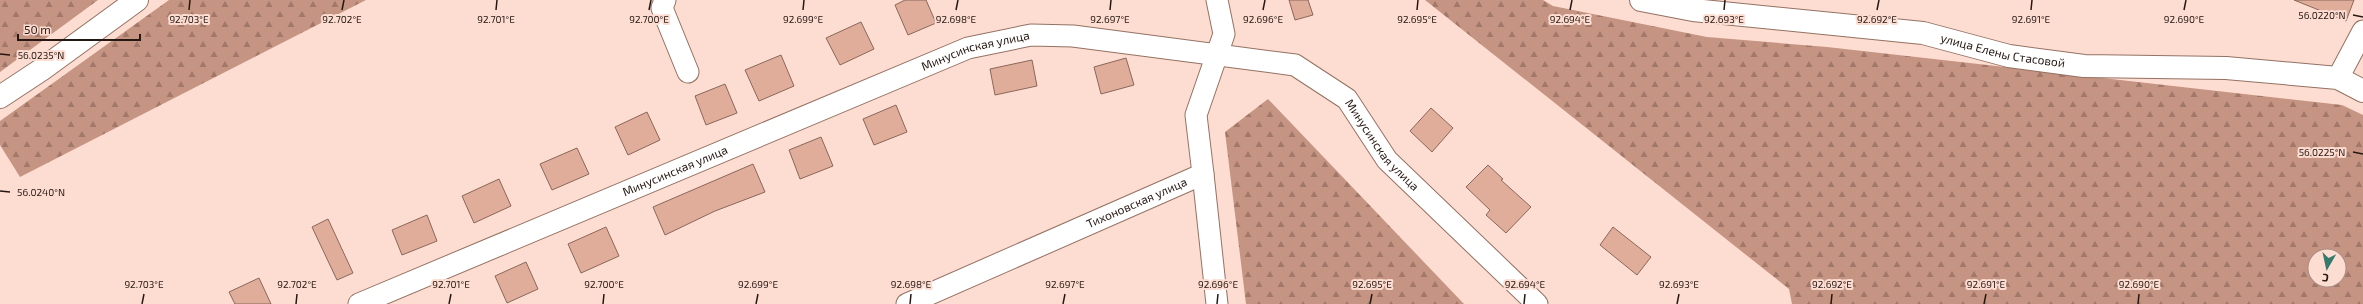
<svg xmlns="http://www.w3.org/2000/svg" width="2363" height="304" font-family="'Exo 2',sans-serif">
	<style>
		.forest { fill: url(#forest-firs); fill-rule: evenodd }
		.building { fill: #e0ad9a; stroke: #8a675a }
		.lines { fill: none; stroke-linecap: round; stroke-linejoin: round }
		.minor-casing { stroke: #947163; stroke-width: 23 }
		.major-casing { stroke: #947163; stroke-width: 24 }
		.minor { stroke: #fff; stroke-width: 21 }
		.major { stroke: #fff; stroke-width: 22 }
		.ticks { fill: none; stroke: #251712; stroke-width: 1.5 }
		.labels { text-anchor: middle; stroke-width: 4; stroke-linejoin: round; paint-order: stroke }
		.street-label { font-size: 12px; fill: #251712; stroke: #fdddd1 }
		.ticks-label { font-size: 10px; text-anchor: middle; fill: #251712; stroke: #fdddd1; stroke-width: 4; stroke-linejoin: round; paint-order: stroke }
	</style>
	<defs>
		<pattern id="forest-firs" width="22" height="20" patternUnits="userSpaceOnUse"><rect width="22" height="20" fill="#c69482"/><path d="M5 1l3.5 6h-7zM16 11l3.5 6h-7z" fill="#a17869"/></pattern>
	</defs>
	<rect width="100%" height="100%" fill="#fdddd1"/>
	<g class="forest">
		<path d="M0 0H98L0 72Z"/>
		<path d="M169 0H366L20 177 0 145V121Z"/>
		<path d="M1425 0H1543L1553 6 1707 37 1827 47 2342 105 2363 115V304H1792L1789 289ZM2315 256H2339V280H2315Z"/>
		<path d="M1268 99 1464 304H1246L1225 132Z"/>
	</g>
	<g class="building">
		<path d="M905 0H926L936 23 908 35 895 5Z"/>
		<path d="M1289 0H1308L1313 15 1295 20Z"/>
		<path d="M2294 0H2354L2346 21Z"/>
		<path d="M861 22 874 49 840 65 826 38Z"/>
		<path d="M781 55 794 86 759 101 745 70Z"/>
		<path d="M1126 58 1134 85 1101 94 1094 67Z"/>
		<path d="M1032 60 1037 86 995 95 990 69Z"/>
		<path d="M725 84 737 113 706 125 695 96Z"/>
		<path d="M896 105 907 132 874 145 863 119Z"/>
		<path d="M1431 108 1453 128 1432 152 1410 131Z"/>
		<path d="M647 112 660 140 628 155 615 127Z"/>
		<path d="M821 137 833 166 800 179 789 150Z"/>
		<path d="M577 148 589 174 552 190 540 164Z"/>
		<path d="M753 164 765 192 715 211 665 235 653 207Z"/>
		<path d="M1488 165 1503 179 1501 180 1531 207 1506 233 1486 215 1490 210 1466 187Z"/>
		<path d="M499 179 511 206 474 223 462 196Z"/>
		<path d="M427 215 437 241 402 255 392 230Z"/>
		<path d="M328 219 353 273 337 280 312 227Z"/>
		<path d="M606 227 619 256 581 273 568 244Z"/>
		<path d="M1613 227 1651 257 1637 275 1600 245Z"/>
		<path d="M526 262 538 289 507 303 495 276Z"/>
		<path d="M259 278 271 304H235L229 292Z"/>
	</g>
	<g class="lines">
		<g class="minor-casing">
			<g id="minor">
				<path d="M665 0 662 8 688 72"/>
				<path d="M2338 78 2363 31"/>
				<path d="M1203 174 1217 304"/>
				<path id="s1" d="M359 304 968 48 1031 35 1073 36 1295 65 1347 99 1387 160 1537 304"/>
				<path id="s2" d="M907 304 1203 174 1196 115 1224 34 1217 0"/>
			</g>
		</g>
		<g class="major-casing">
			<g id="major">
				<path id="s3" d="M1641 0 1693 10 1923 33 2009 56 2084 66 2226 68 2338 78 2363 91"/>
				<path d="M0 97 41 70 137 0"/>
			</g>
		</g>
		<use href="#minor" class="minor"/>
		<use href="#major" class="major"/>
	</g>
	<path class="ticks" d="M189 10 190 0M342 10 344 0M496 10 497 0M649 10 651 0M803 10 804 0M956 10 958 0M1110 10 1111 0M1263 10 1265 0M1417 10 1418 0M1570 10 1572 0M1724 10 1725 0M1877 10 1879 0M2031 10 2032 0M2184 10 2186 0M2353 15 2363 17M0 54 10 55M2353 152 2363 154M0 191 10 192M142 304 144 294M296 304 297 294M449 304 451 294M603 304 604 294M756 304 758 294M910 304 911 294M1063 304 1065 294M1217 304 1218 294M1370 304 1372 294M1524 304 1525 294M1677 304 1679 294M1831 304 1832 294M1984 304 1986 294M2138 304 2139 294"/>
	<g class="labels">
		<g class="street-label">
			<text dy="4" stroke="none"><textPath href="#s3" startOffset="366">улица Елены Стасовой</textPath></text>
			<text dy="4" stroke="none"><textPath href="#s1" startOffset="667">Минусинская улица</textPath></text>
			<text dy="4" stroke="none"><textPath href="#s1" startOffset="1111">Минусинская улица</textPath></text>
			<text dy="4" stroke="none"><textPath href="#s1" startOffset="343">Минусинская улица</textPath></text>
			<text dy="4" stroke="none"><textPath href="#s2" startOffset="251">Тихоновская улица</textPath></text>
		</g>
	</g>
	<g class="ticks-label">
		<text x="2322" y="19">56.0220°N</text>
		<text x="189" y="23">92.703°E</text>
		<text x="342" y="23">92.702°E</text>
		<text x="496" y="23">92.701°E</text>
		<text x="649" y="23">92.700°E</text>
		<text x="803" y="23">92.699°E</text>
		<text x="956" y="23">92.698°E</text>
		<text x="1110" y="23">92.697°E</text>
		<text x="1263" y="23">92.696°E</text>
		<text x="1417" y="23">92.695°E</text>
		<text x="1570" y="23">92.694°E</text>
		<text x="1724" y="23">92.693°E</text>
		<text x="1877" y="23">92.692°E</text>
		<text x="2031" y="23">92.691°E</text>
		<text x="2184" y="23">92.690°E</text>
		<text x="41" y="59">56.0235°N</text>
		<text x="2322" y="156">56.0225°N</text>
		<text x="41" y="196">56.0240°N</text>
		<text x="144" y="288">92.703°E</text>
		<text x="297" y="288">92.702°E</text>
		<text x="451" y="288">92.701°E</text>
		<text x="604" y="288">92.700°E</text>
		<text x="758" y="288">92.699°E</text>
		<text x="911" y="288">92.698°E</text>
		<text x="1065" y="288">92.697°E</text>
		<text x="1218" y="288">92.696°E</text>
		<text x="1372" y="288">92.695°E</text>
		<text x="1525" y="288">92.694°E</text>
		<text x="1679" y="288">92.693°E</text>
		<text x="1832" y="288">92.692°E</text>
		<text x="1986" y="288">92.691°E</text>
		<text x="2139" y="288">92.690°E</text>
	</g>
	<g transform="translate(2327 268) rotate(189)"><circle r="19" fill="#fdddd1" stroke="#a78e85"/>
	<path d="M0-3L7 15L0 10L-7 15Z" fill="#367a6d"/>
	<text y="-6" font-size="11" font-weight="bold" text-anchor="middle" fill="#251712">С</text>
	</g>
	<path d="M18 34v6h122v-6" fill="none" stroke="#251712" stroke-width="2"/>
	<text x="24" y="34" font-size="12" fill="#251712" stroke="#fdddd1" stroke-width="3" paint-order="stroke">50 m</text>
</svg>
